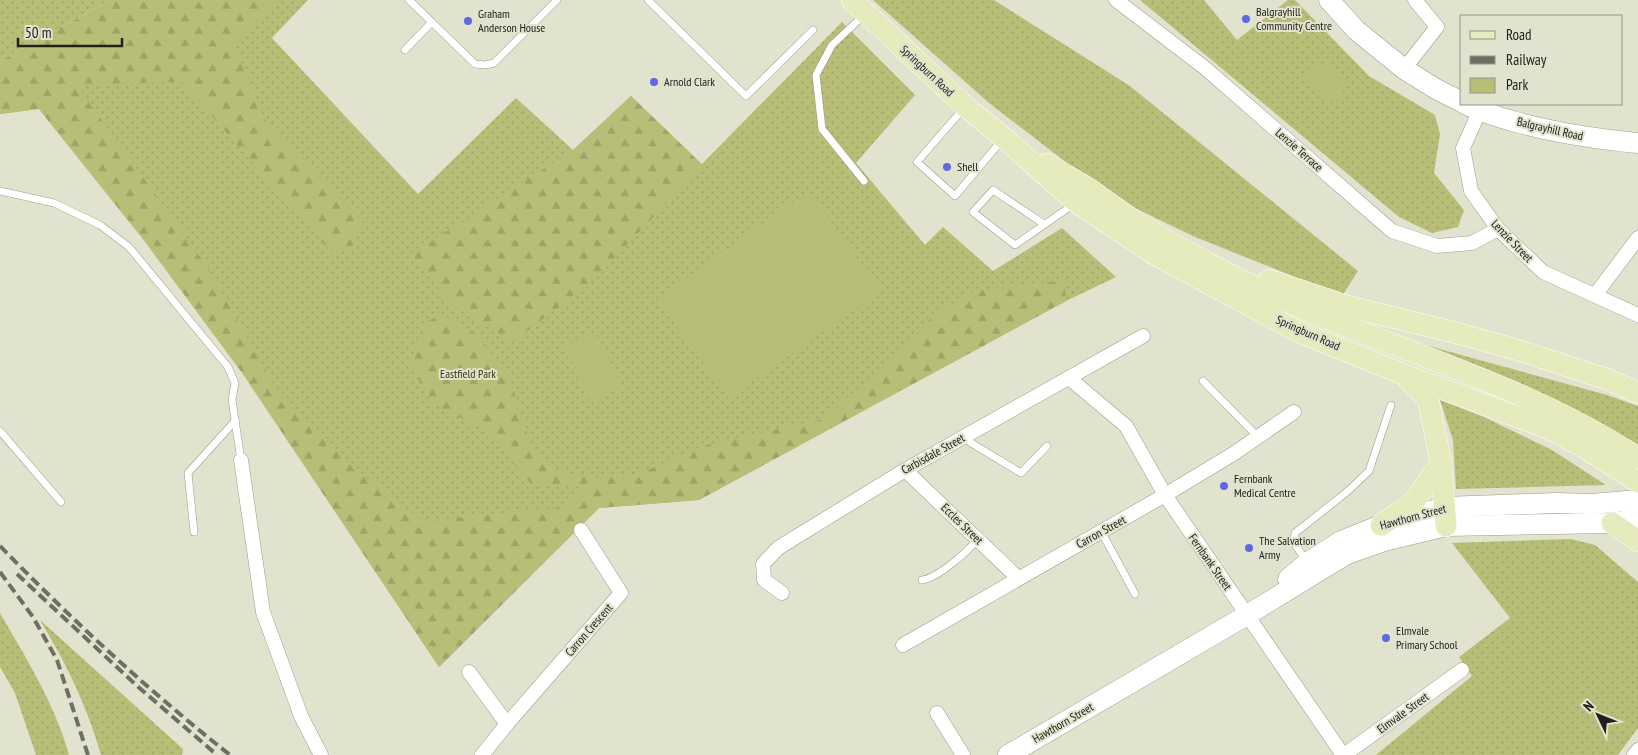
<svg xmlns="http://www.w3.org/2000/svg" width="1638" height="755" font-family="'PT Sans Narrow',sans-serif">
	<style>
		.green { fill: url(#green-dots) }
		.forest { fill: url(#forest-firs) }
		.pitch { fill: #b8be77 }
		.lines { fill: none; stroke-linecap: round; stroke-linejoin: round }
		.lane-casing { stroke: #999c89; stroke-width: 8 }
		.street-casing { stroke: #999c89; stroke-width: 15 }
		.secondary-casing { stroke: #999c89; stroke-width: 21 }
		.primary-casing { stroke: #fff; stroke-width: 22 }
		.lane { stroke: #fff; stroke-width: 7 }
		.street { stroke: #fff; stroke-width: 14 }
		.secondary { stroke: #fff; stroke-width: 20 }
		.primary { stroke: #e6ebbd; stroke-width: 21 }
		.rail { stroke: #6e6f62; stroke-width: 4; stroke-dasharray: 10 5; stroke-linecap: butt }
		.poi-dot { fill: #5e6ae2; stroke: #e1e3cf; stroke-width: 2 }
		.labels { text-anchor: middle; stroke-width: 4; stroke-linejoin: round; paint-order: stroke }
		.poi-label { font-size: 12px; fill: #21211a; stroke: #e1e3cf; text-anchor: start }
		.street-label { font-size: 12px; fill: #21211a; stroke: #e1e3cf }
		.park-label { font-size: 12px; fill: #35370b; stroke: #e1e3cf }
	</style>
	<defs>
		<pattern id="green-dots" width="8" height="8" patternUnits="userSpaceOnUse" patternTransform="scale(1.25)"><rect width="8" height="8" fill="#b8be77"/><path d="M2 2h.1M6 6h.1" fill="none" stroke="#9ea366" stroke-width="1.8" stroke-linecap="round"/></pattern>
		<pattern id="forest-firs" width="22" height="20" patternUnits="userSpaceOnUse" patternTransform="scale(1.25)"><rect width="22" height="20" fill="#b8be77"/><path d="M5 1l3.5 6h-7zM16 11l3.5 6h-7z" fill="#9ea366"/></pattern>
	</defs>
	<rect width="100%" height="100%" fill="#e1e3cf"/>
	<g class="green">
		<path d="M0 0H110L0 61Z"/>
		<path d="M165 0H308L272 38 418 194 516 98 573 150 631 96 702 164 842 22 915 95 856 163 925 245 943 227 993 271 1062 228 1116 277 1066 301 699 500 599 508 439 667 243 374 143 239 39 109 0 114V92Z"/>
		<path d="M873 0H994L1130 86 1358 271 1342 296 1193 236 1110 196 989 103Z"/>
		<path d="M1140 0H1204L1237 40 1288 0H1295L1369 76 1435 115 1440 134 1434 173 1464 210 1458 227 1432 233 1399 217Z"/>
		<path d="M1407 340 1607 395 1638 406V449L1617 435 1557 400Z"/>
		<path d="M1440 400 1484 417 1552 450 1606 485 1456 489 1453 440Z"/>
		<path d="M1571 539 1595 545 1638 582V728L1618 755H1376L1472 676 1459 657 1510 618 1452 543Z"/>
		<path d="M0 613C26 658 55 704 69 755H36L15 693 0 667Z"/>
		<path d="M40 620 183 749 182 755H101C87 706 66 663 40 620Z"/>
	</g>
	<g class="forest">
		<path d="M110 0H284L233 43 266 122 363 223 351 249 332 253 182 82 76 84 206 265 274 385 356 470 425 522 501 513 569 507 581 484H531L486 430 431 403 410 364 424 323 441 315 473 331 494 355 509 376 529 439 555 471 595 478 640 473 707 445 823 419 893 358 935 314 970 293 1005 285 1065 281 1066 301 699 500 599 508 439 667 243 374 143 239 39 109 0 114V61Z"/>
		<path d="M631 96 702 165 597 277 513 342 453 305 410 255 573 150Z"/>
	</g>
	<g class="pitch">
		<path d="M1317 59 1349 84 1334 104 1302 79Z"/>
		<path d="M809 191 881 291 729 398 657 299Z"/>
		<path d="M595 332 622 386 590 403 565 346Z"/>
	</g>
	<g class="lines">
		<g class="lane-casing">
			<g id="lane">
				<path d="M409 0 475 64 485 65 494 63 557 0"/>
				<path d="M648 0 746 96 813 30"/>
				<path d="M405 50 432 22"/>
				<path d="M963 109 917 162 955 196 1002 140"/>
				<path d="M864 181 822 129 816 75 832 45 864 15"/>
				<path d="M0 191 54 203 100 225 129 247 228 367 235 383 232 400 241 460"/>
				<path d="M1044 224 993 190 973 212 1015 245 1074 204"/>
				<path d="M1203 381 1258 437"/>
				<path d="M0 431 61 502"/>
				<path d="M963 438 1021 473 1047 446"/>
				<path d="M1101 531 1135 594"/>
				<path d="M194 532 188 473 235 421"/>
				<path d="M1307 562 1294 543 1295 533 1348 491 1369 471 1391 405"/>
				<path d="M922 580C938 578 967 552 978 539"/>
			</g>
		</g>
		<g class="street-casing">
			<g id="street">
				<path d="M1116 0 1205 68 1392 231 1437 246 1472 243 1498 229"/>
				<path d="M1404 69 1437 27 1415 0"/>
				<path d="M1479 112 1463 148 1471 191 1498 229 1543 272 1638 315"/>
				<path d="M1595 295 1638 238"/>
				<path d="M1069 378 1126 426 1165 495 1343 755"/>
				<path d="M241 460 263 612 301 716 321 755"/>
				<path d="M905 470 1018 578"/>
				<path d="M782 593 764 580 763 564 778 548 905 470 1143 336"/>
				<path d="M903 645 1165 495 1233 454 1294 412"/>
				<path d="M469 672 507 724"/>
				<path d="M937 713 963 755"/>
				<path d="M482 755 507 724 621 593 581 530"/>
				<path d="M1344 755 1462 670"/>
				<path d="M1634 755 1638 750"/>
			</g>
		</g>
		<g class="secondary-casing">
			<g id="secondary">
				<path d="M1329 0 1356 30 1404 69 1436 89 1462 102"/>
				<path d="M1465 104C1481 112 1498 117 1516 122 1556 133 1596 139 1638 143"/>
				<path d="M1288 579 1307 563 1341 541 1381 525 1444 507 1556 503 1592 504 1638 500"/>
				<path d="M1008 755 1247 615 1347 554 1384 541 1446 526 1612 523 1638 519"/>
			</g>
		</g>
		<g class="primary-casing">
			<g id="primary">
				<path d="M852 0 965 106 1004 138 1076 202 1154 254 1299 332 1403 374 1547 428 1580 445 1638 482"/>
				<path d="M1047 164C1060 172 1073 179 1086 187 1101 197 1115 208 1130 218 1181 250 1237 280 1293 304 1409 355 1532 388 1638 458"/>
				<path d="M1269 280 1350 307 1449 331 1518 350 1609 380 1638 393"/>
				<path d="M1408 379 1428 399 1441 463 1446 526"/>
				<path d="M1612 523 1638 541"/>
				<path d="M1381 525 1413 503 1441 463"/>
			</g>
		</g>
		<use href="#lane" class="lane"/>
		<use href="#street" class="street"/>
		<use href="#secondary" class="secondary"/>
		<use href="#primary" class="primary"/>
		<g class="rail">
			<path d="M0 546C72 620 149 691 230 755"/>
			<path d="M0 572 33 617 57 660 88 755"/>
			<path d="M17 574 136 685 217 755"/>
		</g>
	</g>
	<g class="poi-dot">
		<circle cx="1246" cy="19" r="5"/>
		<circle cx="468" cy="21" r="5"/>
		<circle cx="654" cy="82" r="5"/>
		<circle cx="947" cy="167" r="5"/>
		<circle cx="1224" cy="486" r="5"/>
		<circle cx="1249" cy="548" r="5"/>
		<circle cx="1386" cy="638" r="5"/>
	</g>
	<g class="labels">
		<g class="poi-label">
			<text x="1256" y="16">Balgrayhill<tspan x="1256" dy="14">Community Centre</tspan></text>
			<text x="478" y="18">Graham<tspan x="478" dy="14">Anderson House</tspan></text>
			<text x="664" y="86">Arnold Clark</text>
			<text x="957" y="171">Shell</text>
			<text x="1234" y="483">Fernbank<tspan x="1234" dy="14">Medical Centre</tspan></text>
			<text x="1259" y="545">The Salvation<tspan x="1259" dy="14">Army</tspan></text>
			<text x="1396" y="635">Elmvale<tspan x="1396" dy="14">Primary School</tspan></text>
		</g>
		<g class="street-label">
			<text transform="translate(927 71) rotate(43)" y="4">Springburn Road</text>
			<text transform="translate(1550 129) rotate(13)" y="4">Balgrayhill Road</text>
			<text transform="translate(1299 150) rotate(41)" y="4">Lenzie Terrace</text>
			<text transform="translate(1512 241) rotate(46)" y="4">Lenzie Street</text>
			<text transform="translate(1308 333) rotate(24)" y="4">Springburn Road</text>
			<text transform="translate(933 454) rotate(-29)" y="4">Carbisdale Street</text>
			<text transform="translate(1413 517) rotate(-15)" y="4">Hawthorn Street</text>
			<text transform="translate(962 524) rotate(44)" y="4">Eccles Street</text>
			<text transform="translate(1101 532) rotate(-29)" y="4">Carron Street</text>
			<text transform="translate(1210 562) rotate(55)" y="4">Fernbank Street</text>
			<text transform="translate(589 630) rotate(-49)" y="4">Carron Crescent</text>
			<text transform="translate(1403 713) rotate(-36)" y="4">Elmvale Street</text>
			<text transform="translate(1063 723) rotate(-30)" y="4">Hawthorn Street</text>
		</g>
		<g class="park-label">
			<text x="468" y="378">Eastfield Park</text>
		</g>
	</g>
	<rect x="1460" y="15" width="162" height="90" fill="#e1e3cf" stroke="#949587"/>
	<rect x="1470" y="31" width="25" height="8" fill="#e6ebbd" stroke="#949587"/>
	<text x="1506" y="40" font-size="15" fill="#21211a">Road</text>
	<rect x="1470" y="56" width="25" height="8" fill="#6e6f62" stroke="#949587"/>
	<text x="1506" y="65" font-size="15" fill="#21211a">Railway</text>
	<rect x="1470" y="78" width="25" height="15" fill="#b8be77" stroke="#949587"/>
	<text x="1506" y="90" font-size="15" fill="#21211a">Park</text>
	<g transform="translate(1598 715) rotate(313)" stroke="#e1e3cf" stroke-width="4" paint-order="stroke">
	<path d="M0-4L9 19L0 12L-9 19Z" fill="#21211a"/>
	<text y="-8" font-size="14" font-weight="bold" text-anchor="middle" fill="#21211a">N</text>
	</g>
	<path d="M18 38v8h104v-8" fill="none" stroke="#21211a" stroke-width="2.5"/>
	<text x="25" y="38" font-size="15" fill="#21211a" stroke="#e1e3cf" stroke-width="4" paint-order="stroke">50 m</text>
</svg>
